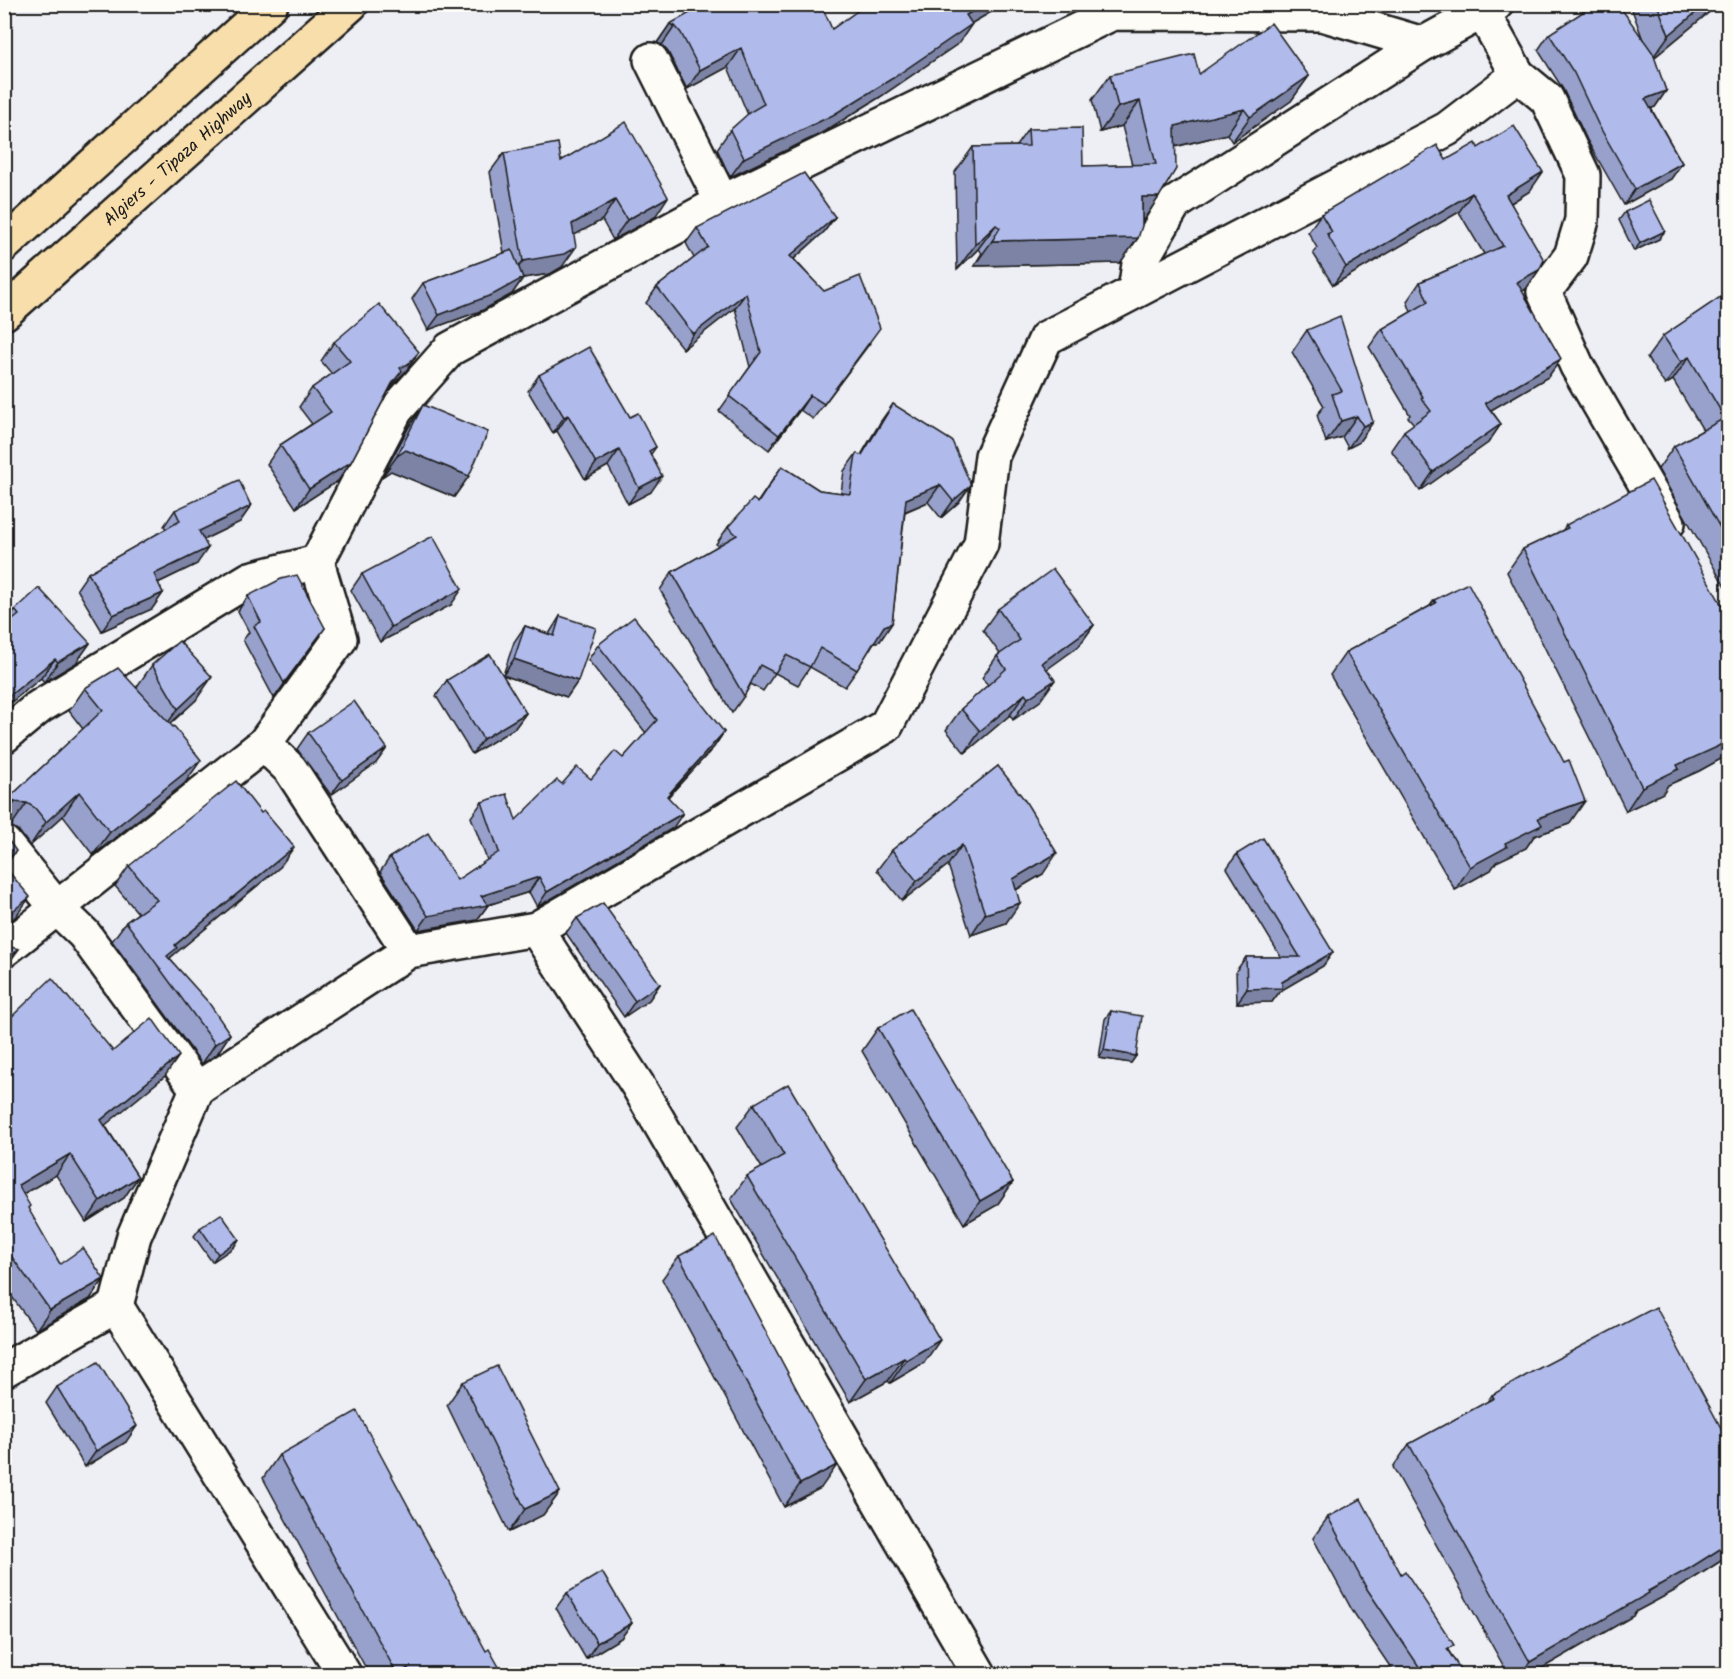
<svg xmlns="http://www.w3.org/2000/svg" width="1733" height="1679" font-family="Kalam,sans-serif">
	<style>
		.lines { fill: none; stroke-linecap: round; stroke-linejoin: round }
		.minor-casing { stroke: #1c1c1c; stroke-width: 38 }
		.motorway-casing { stroke: #1c1c1c; stroke-width: 38 }
		.minor { stroke: #fdfcf7; stroke-width: 33 }
		.motorway { stroke: #f8deab; stroke-width: 33 }
		.wall { fill: #97a1cb; stroke: #1c1c1c; stroke-width: 1.5 }
		.shaded-wall { fill: #7b83a5; stroke: #1c1c1c; stroke-width: 1.5 }
		.building { fill: #b0bbec; stroke: #1c1c1c; stroke-width: 1.5 }
		.labels { text-anchor: middle; stroke-width: 6; stroke-linejoin: round; paint-order: stroke }
		.street-label { font-size: 18px; fill: #1c1c1c; stroke: #fdfcf7 }
	</style>
	<rect width="100%" height="100%" fill="#eeeff5"/>
	<filter id="ink" filterUnits="userSpaceOnUse"><feTurbulence type="fractalNoise" baseFrequency=".0167" numOctaves="2"/><feDisplacementMap in="SourceGraphic" scale="12" xChannelSelector="R" yChannelSelector="G"/><feConvolveMatrix kernelMatrix="1 2 1 2 8 2 1 2 1" color-interpolation-filters="sRGB"/></filter>
	<g filter="url(#ink)">
		<g class="lines">
			<g class="minor-casing">
				<g id="minor">
					<path d="M1483 13 1518 75 1547 99 1583 175 1582 220 1571 256 1544 292 1577 366 1668 523"/>
					<path d="M651 60 722 202"/>
					<path d="M1135 291 1139 264 1174 204 1423 44"/>
					<path d="M4 736 39 707 250 579 317 562"/>
					<path d="M264 744 291 770 409 951"/>
					<path d="M4 843 57 908 84 934 197 1089"/>
					<path d="M536 929 637 1084 979 1674"/>
					<path d="M4 950 264 744 340 639 317 562 396 410 450 349 722 202 1113 13 1322 14 1423 44 1496 4"/>
					<path d="M116 1306 344 1674"/>
					<path d="M4 1370 116 1306 134 1236 197 1089 409 951 536 929 886 726 981 544 992 456 1046 338 1447 129 1518 75"/>
				</g>
			</g>
			<g class="motorway-casing">
				<g id="motorway">
					<path d="M4 245 271 4"/>
					<path id="s1" d="M4 313 351 4"/>
				</g>
			</g>
			<use href="#minor" class="minor"/>
			<use href="#motorway" class="motorway"/>
		</g>
		<g class="wall">
			<path d="M862 4H1005L972 23 959 43 880 97 820 134 730 177 717 149 730 130 748 115 728 67 687 89 668 52 662 45 657 43 670 24 832 29 862 8Z"/>
			<path d="M1630 4H1719L1654 58 1666 91 1655 107 1651 108 1682 163 1671 179 1624 205 1587 140 1563 89 1538 50 1549 34 1643 40Z"/>
			<path d="M1199 74 1309 76 1291 101 1232 142 1227 134 1175 147 1159 197 1142 221 1138 238 1120 263 974 266 982 253 978 249 957 270 955 172 973 147 1016 146 1028 129 1083 166 1132 165 1122 126 1100 132 1092 100 1110 75Z"/>
			<path d="M1478 148 1530 191 1511 203 1539 270 1526 289 1522 291 1561 359 1548 377 1491 410 1501 424 1488 443 1420 491 1391 450 1404 431 1414 424 1408 417 1410 415 1369 347 1382 329 1411 312 1407 301 1420 282 1484 254 1459 212 1333 285 1313 253 1317 248 1308 232 1321 214Z"/>
			<path d="M504 153 561 161 655 217 613 240 602 220 574 235 562 267 550 274 523 278 512 294 483 310 428 330 412 299 423 283 504 253 490 172Z"/>
			<path d="M1625 212 1659 239 1634 251 1619 220Z"/>
			<path d="M835 217 824 232 794 259 870 343 813 419 800 410 769 450 719 411 750 367 735 308 683 349 646 303 657 287 694 258 686 243 697 228Z"/>
			<path d="M1728 292V592L1658 469 1674 446 1703 430 1673 380 1665 385 1647 358 1663 336Z"/>
			<path d="M1307 330 1373 422 1358 443 1348 448 1342 437 1326 442 1317 415 1324 406 1292 352Z"/>
			<path d="M334 342 406 371 393 384 389 390 351 462 338 481 296 508 267 464 280 445 312 424 299 407 312 388 332 374 321 361Z"/>
			<path d="M539 375 630 417 656 447 651 454V492L628 504 608 466 585 479 557 431 553 433 528 391Z"/>
			<path d="M893 404 959 502 941 518 928 502 905 512 892 623 880 641 874 642 857 670 845 687 810 667 798 685 775 673 763 691 751 684 744 696 732 713 660 590 672 572 718 546 716 544 728 527 757 503 782 466 819 490 841 493 844 471 856 454 861 455 881 421Z"/>
			<path d="M423 405 469 476 454 497 391 471 382 477 409 427Z"/>
			<path d="M251 506 240 522 203 540 197 564 158 583 163 593 152 609 102 631 77 589 88 573 166 529 164 526 175 510Z"/>
			<path d="M1566 525 1725 641 1728 648V755L1699 771 1668 785 1663 793 1626 811 1507 572 1523 549 1563 530Z"/>
			<path d="M362 574 451 605 380 642 351 590Z"/>
			<path d="M248 596 325 628 274 698 243 640 249 632 238 611Z"/>
			<path d="M1434 600 1569 824 1534 836 1526 848 1496 862 1491 870 1455 890 1330 675 1346 652 1430 606Z"/>
			<path d="M998 609 1094 625 1079 646 1047 669 1040 701 1013 720 1010 715 965 753 946 730 961 709 988 685 982 678 997 656 1000 654 983 630Z"/>
			<path d="M15 610 90 643 76 663 44 682 41 678 4 708V625Z"/>
			<path d="M560 616 578 681 567 697 503 675 514 642 525 626 549 634Z"/>
			<path d="M598 645 724 732 714 747 668 797 673 828 537 907 529 892 488 905 477 920 418 930 380 872 390 857 457 880 487 860 471 817 482 802 516 820 562 784 591 779 623 758 646 733 588 660Z"/>
			<path d="M152 665 196 700 170 724 185 783 93 855 63 816 30 846 19 831 11 826 4 825V805L10 797 83 729 69 711 85 688H136Z"/>
			<path d="M447 680 526 713 515 728 472 754 436 696Z"/>
			<path d="M308 733 387 748 376 763 331 795 297 749Z"/>
			<path d="M998 766 1043 874 1016 890 1006 923 971 935 948 865 902 901 877 870 892 850Z"/>
			<path d="M1237 854 1333 952 1323 966 1280 991 1272 1002 1237 1003 1236 971 1246 957H1281L1227 868Z"/>
			<path d="M129 866 280 867 171 957 170 959 230 1034 217 1054 202 1064 112 941 126 922 138 913 115 886Z"/>
			<path d="M577 918 660 984 649 1000 624 1017 566 933Z"/>
			<path d="M1111 1011 1136 1056 1131 1063 1099 1058 1105 1019Z"/>
			<path d="M4 1024 113 1051 165 1076 105 1125 138 1177 124 1198 86 1222 56 1175 23 1194 28 1209 60 1264 104 1279 90 1299 36 1330 4 1286Z"/>
			<path d="M878 1028 1013 1182 997 1205 964 1224 862 1051Z"/>
			<path d="M754 1104 924 1363 890 1383 888 1381 850 1402 731 1199 747 1176 762 1168 737 1127Z"/>
			<path d="M200 1228 239 1239 234 1247 212 1262 194 1236Z"/>
			<path d="M679 1256 821 1488 784 1507 662 1279Z"/>
			<path d="M463 1382 560 1492 543 1515 509 1532 447 1405Z"/>
			<path d="M57 1387 126 1442 85 1467 46 1403Z"/>
			<path d="M1492 1395 1728 1441V1561L1727 1557 1674 1591 1635 1612 1633 1616 1532 1674H1508L1393 1467 1409 1444 1487 1402Z"/>
			<path d="M279 1455 486 1651 503 1674H369L263 1478Z"/>
			<path d="M1328 1517 1401 1574 1463 1674H1395L1352 1610 1313 1538Z"/>
			<path d="M567 1593 632 1623 621 1638 586 1659 556 1608Z"/>
		</g>
		<g class="shaded-wall">
			<path d="M985 4H1005L953 34 966 15Z"/>
			<path d="M1706 4H1719L1651 60 1669 35Z"/>
			<path d="M670 24 675 26 662 45 657 43Z"/>
			<path d="M972 24 959 43 880 97 820 134 730 177 744 158Z"/>
			<path d="M741 48 728 67 687 89 700 70Z"/>
			<path d="M1309 76 1291 101 1232 142 1250 117Z"/>
			<path d="M1666 91 1655 107 1634 114 1645 99Z"/>
			<path d="M1140 101 1122 126 1100 132 1118 107Z"/>
			<path d="M1244 109 1227 134 1157 151 1175 126Z"/>
			<path d="M1682 163 1671 179 1624 205 1635 189Z"/>
			<path d="M1543 172 1530 191 1493 214 1506 195Z"/>
			<path d="M1472 193 1459 212 1333 285 1346 267Z"/>
			<path d="M668 197 655 217 613 240 627 220Z"/>
			<path d="M1142 197H1159L1142 222Z"/>
			<path d="M615 200 602 220 558 244 572 224Z"/>
			<path d="M835 217 824 232 780 271 790 256Z"/>
			<path d="M996 225 978 249 957 270 975 245Z"/>
			<path d="M1665 231 1659 239 1634 251 1640 243Z"/>
			<path d="M1138 238 1120 263 974 266 992 241Z"/>
			<path d="M576 247 562 267 550 274 509 280 523 261Z"/>
			<path d="M1539 270 1526 289 1504 301 1517 282Z"/>
			<path d="M523 278 512 294 483 310 428 330 439 315Z"/>
			<path d="M746 293 735 308 683 349 693 334Z"/>
			<path d="M419 352 406 371 393 384 389 390 400 368Z"/>
			<path d="M1689 357 1673 380 1665 385 1681 362Z"/>
			<path d="M1561 359 1548 377 1472 421 1485 403Z"/>
			<path d="M810 395 800 410 769 450 779 435Z"/>
			<path d="M568 415 557 431 553 433 564 417Z"/>
			<path d="M1357 416 1342 437 1326 442 1341 421Z"/>
			<path d="M1373 422 1358 443 1348 448 1363 426Z"/>
			<path d="M1501 424 1488 443 1420 491 1433 472Z"/>
			<path d="M406 450 469 476 454 497 391 471 382 477 397 456Z"/>
			<path d="M619 450 608 466 585 479 596 463Z"/>
			<path d="M351 462 338 481 296 508 309 489Z"/>
			<path d="M662 476 651 492 628 504 639 488Z"/>
			<path d="M940 485 928 502 894 516 906 499Z"/>
			<path d="M971 485 959 502 941 518 953 501Z"/>
			<path d="M251 506 240 522 188 547 199 531Z"/>
			<path d="M208 548 197 564 143 590 154 574Z"/>
			<path d="M462 589 451 605 380 642 391 627Z"/>
			<path d="M163 593 152 609 102 631 113 615Z"/>
			<path d="M892 623 880 641 872 643 884 626Z"/>
			<path d="M1094 625 1079 646 1027 684 1042 663Z"/>
			<path d="M1728 628V636L1722 646 1720 633Z"/>
			<path d="M90 643 76 663 44 682 58 662Z"/>
			<path d="M55 659 41 678 4 708V700Z"/>
			<path d="M514 659 578 681 567 697 503 675Z"/>
			<path d="M212 677 196 700 161 732 178 709Z"/>
			<path d="M1055 680 1040 701 1013 720 1028 698Z"/>
			<path d="M1025 694 1010 715 965 753 980 731Z"/>
			<path d="M526 713 515 728 472 754 483 739Z"/>
			<path d="M724 732 714 747 656 810 667 796Z"/>
			<path d="M1728 740V755L1699 771 1668 785 1663 793 1626 811 1642 787 1677 765Z"/>
			<path d="M387 748 376 763 331 795 342 780Z"/>
			<path d="M201 760 185 783 93 855 110 832Z"/>
			<path d="M79 792 63 816 30 846 46 822Z"/>
			<path d="M1585 801 1569 824 1534 836 1526 848 1496 862 1491 870 1455 890 1470 867 1505 843 1538 818Z"/>
			<path d="M15 802 27 803 11 826 4 825V817Z"/>
			<path d="M683 813 673 828 537 907 547 892Z"/>
			<path d="M962 845 948 865 902 901 917 881Z"/>
			<path d="M294 847 280 867 171 957 164 968 159 967 175 945Z"/>
			<path d="M16 851 4 868V862Z"/>
			<path d="M1057 853 1043 874 998 900 1013 879Z"/>
			<path d="M539 877 529 892 488 905 477 920 418 930 428 916 481 896Z"/>
			<path d="M30 897 16 916 4 926V918L6 916Z"/>
			<path d="M1020 903 1006 923 971 935 985 914Z"/>
			<path d="M19 949 5 968 4 969V961Z"/>
			<path d="M1333 952 1323 966 1280 991 1272 1002 1237 1003 1247 989 1282 982Z"/>
			<path d="M660 984 649 1000 624 1017 635 1001Z"/>
			<path d="M230 1034 217 1054 202 1064 215 1044Z"/>
			<path d="M1104 1050 1136 1056 1131 1063 1099 1058Z"/>
			<path d="M179 1056 165 1076 87 1140 101 1120Z"/>
			<path d="M70 1154 56 1175 4 1205 18 1185Z"/>
			<path d="M138 1177 124 1198 86 1222 100 1201Z"/>
			<path d="M1013 1182 997 1205 964 1224 980 1201Z"/>
			<path d="M239 1239 234 1247 212 1262 218 1254Z"/>
			<path d="M104 1279 90 1299 36 1330 50 1310Z"/>
			<path d="M940 1340 924 1363 890 1383 906 1360Z"/>
			<path d="M904 1358 888 1381 850 1402 866 1379Z"/>
			<path d="M137 1426 126 1442 85 1467 96 1451Z"/>
			<path d="M837 1465 821 1488 784 1507 800 1484Z"/>
			<path d="M560 1492 543 1515 509 1532 525 1509Z"/>
			<path d="M1728 1544V1555L1727 1557 1674 1591 1635 1612 1633 1616 1532 1674H1522L1530 1662Z"/>
			<path d="M632 1623 621 1638 586 1659 597 1643Z"/>
			<path d="M408 1668 403 1674H397Z"/>
		</g>
		<g class="building">
			<path d="M706 4H821L832 29 867 4H985L966 15 972 24 893 78 833 115 744 158 730 130 750 112 764 104 741 48 700 70 681 33 675 26 670 24Z"/>
			<path d="M1595 4H1618L1653 53 1666 91 1645 99 1682 163 1635 189 1598 124 1574 73 1549 34Z"/>
			<path d="M1657 4H1706L1669 35Z"/>
			<path d="M1271 23 1309 76 1250 117 1244 109 1175 126 1176 169 1159 197H1142V226L1138 238 992 241 1000 228 996 225 975 245 973 147 1029 146 1028 129 1082 128 1083 166 1156 164 1140 101 1118 107 1110 75 1194 54 1199 74Z"/>
			<path d="M626 122 668 197 627 220 615 200 572 224 576 247 564 254 523 261 504 153 558 143 561 161Z"/>
			<path d="M1514 126 1543 172 1506 195 1544 260 1539 270 1517 282 1561 359 1485 403 1501 424 1433 472 1404 431 1431 411 1421 398 1423 397 1382 329 1428 302 1420 282 1503 246 1472 193 1346 267 1327 234 1332 232 1321 214 1437 145 1446 160 1476 143 1478 148Z"/>
			<path d="M804 173 835 217 790 256 824 291 860 276 880 328 824 404 810 395 779 435 729 396 761 352 746 293 693 334 657 287 708 247 697 228Z"/>
			<path d="M1649 200 1665 231 1640 243 1625 212Z"/>
			<path d="M512 250 523 278 494 294 439 315 423 283Z"/>
			<path d="M1728 292V542L1674 446 1725 418 1689 357 1681 362 1663 336Z"/>
			<path d="M379 304 419 352 408 364 400 368 402 371 393 382 351 462 309 489 280 445 331 412 312 388 350 361 334 342Z"/>
			<path d="M1340 316 1373 422 1363 426 1357 416 1341 421 1332 394 1342 391 1307 330Z"/>
			<path d="M589 347 630 417 638 413 656 447 649 451 662 476 639 488 619 450 596 463 568 415 564 417 539 375Z"/>
			<path d="M893 404 952 441 971 485 953 501 940 485 906 499 892 623 884 626 857 670 820 648 810 667 786 655 775 673 760 665 744 696 672 572 737 535 728 527 753 499 758 503 782 466 819 490 850 494 856 454 862 455Z"/>
			<path d="M423 405 488 432 469 476 406 450 397 456Z"/>
			<path d="M239 480 251 506 199 531 208 548 154 574 163 593 113 615 88 573 180 521 175 510Z"/>
			<path d="M1651 480 1728 616V628L1720 633 1728 648V740L1715 748 1677 765 1679 769 1642 787 1523 549 1568 528 1566 525Z"/>
			<path d="M433 536 462 589 391 627 362 574Z"/>
			<path d="M1053 569 1094 625 1042 663 1055 680 1028 698 1025 694 980 731 961 709 1006 669 997 656 1020 640 998 609Z"/>
			<path d="M297 575 325 628 284 683 254 626 261 622 248 596 281 579Z"/>
			<path d="M1468 583 1564 762 1569 760 1585 801 1538 818 1542 825 1505 843 1507 847 1470 867 1346 652 1436 603 1434 600Z"/>
			<path d="M39 588 90 643 58 662 55 659 4 700V627L19 615 15 610Z"/>
			<path d="M560 616 596 628 578 681 514 659 525 626 554 636Z"/>
			<path d="M634 617 724 732 667 796 683 813 547 892 539 877 481 896 488 905 428 916 390 857 428 833 457 880 499 852 482 802 507 794 516 820 557 780 562 784 577 767 591 779 615 751 623 758 657 720 598 645Z"/>
			<path d="M179 641 212 677 178 709 152 665Z"/>
			<path d="M490 654 526 713 483 739 447 680Z"/>
			<path d="M118 668 173 727 174 726 201 760 110 832 79 792 46 822 35 808 27 803 15 802 10 797 103 710 85 688Z"/>
			<path d="M354 701 387 748 342 780 308 733Z"/>
			<path d="M998 766 1024 799 1057 853 1013 879 1020 903 985 914 962 845 917 881 892 850Z"/>
			<path d="M236 781 261 813 264 811 294 847 175 945 177 948 167 956 209 1003 230 1034 215 1044 126 922 157 900 129 866Z"/>
			<path d="M4 834 16 851 4 862Z"/>
			<path d="M1263 838 1333 952 1282 982V988L1247 989 1246 957H1300L1237 854Z"/>
			<path d="M4 866 30 897 4 918Z"/>
			<path d="M603 903 660 984 635 1001 577 918Z"/>
			<path d="M4 943 10 947 19 949 4 961Z"/>
			<path d="M52 978 113 1051 152 1018 179 1056 101 1120 138 1177 100 1201 70 1154 18 1185 30 1206 28 1208 60 1264 83 1248 104 1279 50 1310 4 1246V1024Z"/>
			<path d="M910 1009 1013 1182 980 1201 878 1028Z"/>
			<path d="M1111 1011 1142 1016 1136 1056 1104 1050Z"/>
			<path d="M788 1084 940 1340 906 1360 904 1358 866 1379 747 1176 784 1155 754 1104Z"/>
			<path d="M221 1214 239 1239 218 1254 200 1228Z"/>
			<path d="M715 1236 837 1465 800 1484 679 1256Z"/>
			<path d="M1656 1307 1728 1441V1544L1690 1568 1648 1591 1649 1593 1530 1662 1409 1444 1494 1398 1492 1395 1532 1372Z"/>
			<path d="M98 1362 137 1426 96 1451 57 1387Z"/>
			<path d="M497 1366 560 1492 525 1509 463 1382Z"/>
			<path d="M357 1411 486 1651 489 1649 503 1674H411L408 1668 397 1674 279 1455Z"/>
			<path d="M1361 1499 1401 1574 1405 1571 1454 1645 1447 1649 1463 1674H1424L1367 1589 1328 1517Z"/>
			<path d="M602 1572 632 1623 597 1643 567 1593Z"/>
			<path d="M670 1669 673 1674H657Z"/>
		</g>
	</g>
	<g class="labels">
		<g class="street-label">
			<text dy="6" stroke="none"><textPath href="#s1" startOffset="232">Algiers - Tipaza Highway</textPath></text>
		</g>
	</g>
	<rect width="1733" height="1679" fill="none" stroke="#fdfcf7" stroke-width="24"/>
	<rect x="12" y="12" width="1709" height="1655" fill="none" stroke="#1c1c1c" stroke-width="2" filter="url(#ink)"/>
</svg>
